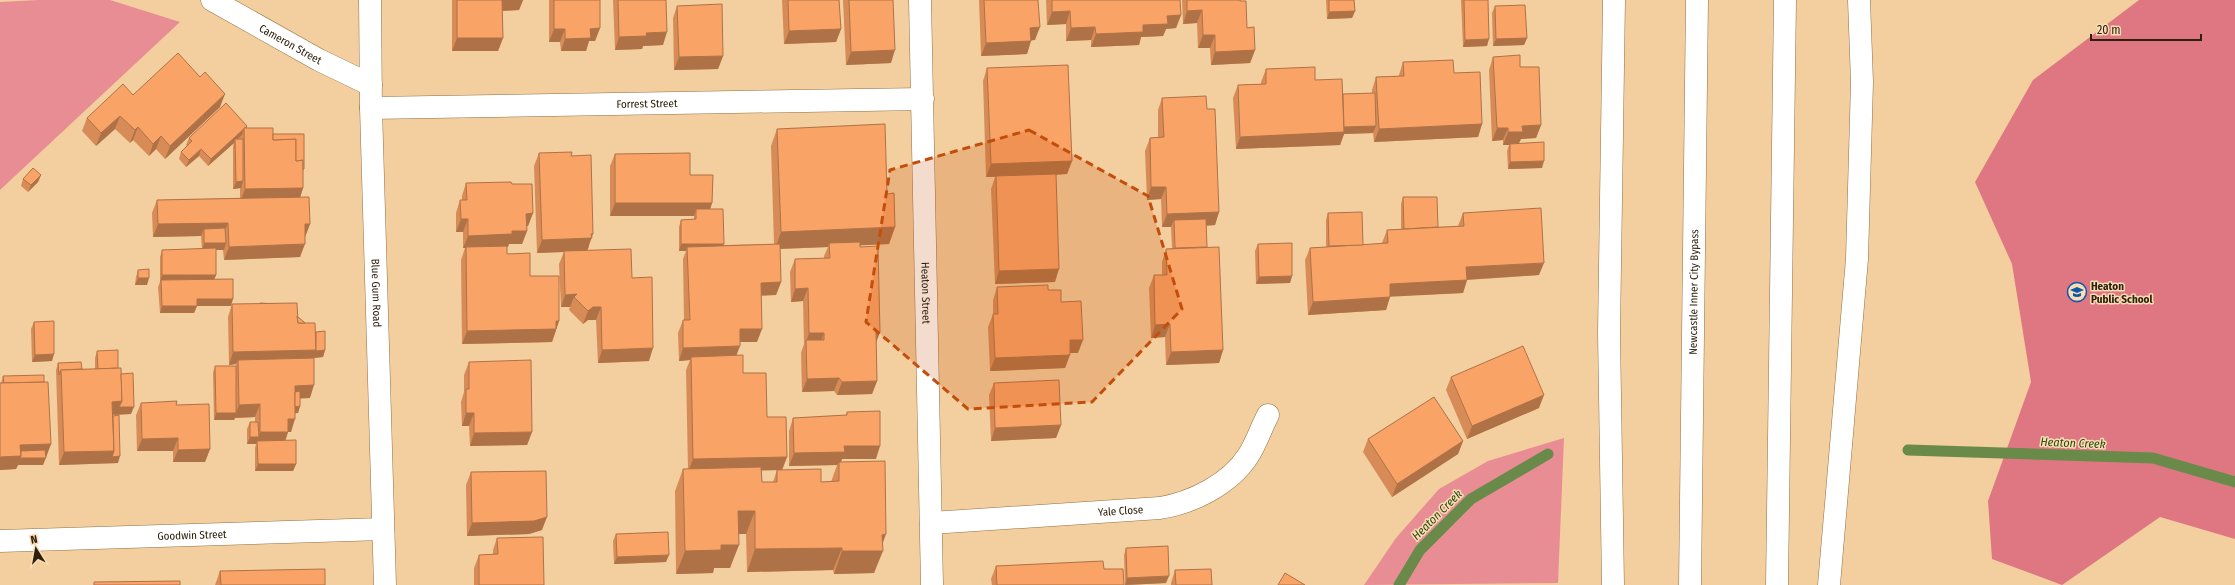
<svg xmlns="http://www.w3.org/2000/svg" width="2235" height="585" font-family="'Fira Sans Condensed',sans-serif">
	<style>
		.green { fill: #e98d95 }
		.forest { fill: #df7782 }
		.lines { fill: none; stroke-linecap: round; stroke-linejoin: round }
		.stream { stroke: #698a48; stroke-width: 11 }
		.minor-casing { stroke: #927042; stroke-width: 23 }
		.secondary-casing { stroke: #927042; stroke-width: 23 }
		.motorway-casing { stroke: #927042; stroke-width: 23 }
		.minor { stroke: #fff; stroke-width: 22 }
		.secondary { stroke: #fff; stroke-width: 22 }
		.motorway { stroke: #fff; stroke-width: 22 }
		.wall { fill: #d78c58 }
		.shaded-wall { fill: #af7247 }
		.building { fill: #faa366; stroke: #af7247 }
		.marked { fill: #c34e0c; fill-opacity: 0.2; stroke: #c34e0c; stroke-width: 3; stroke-dasharray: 8 5; stroke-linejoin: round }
		.labels { text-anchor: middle; stroke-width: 3; stroke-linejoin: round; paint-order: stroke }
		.street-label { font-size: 11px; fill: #2d200c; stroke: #faddb6 }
		.poi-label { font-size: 11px; font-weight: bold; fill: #2d200c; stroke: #faddb6; text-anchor: start }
		.water-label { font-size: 12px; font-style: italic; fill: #26470a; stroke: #faddb6 }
	</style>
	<rect width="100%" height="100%" fill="#f3ce9e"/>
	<g class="green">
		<path d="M39 0H110L180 22 0 190V2Z"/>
		<path d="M1564 438 1558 583 1364 585 1396 538 1439 489 1488 461Z"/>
	</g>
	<path class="forest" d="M2139 0H2235V539L2160 517 2062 585 1992 559 1988 501 2031 382 2012 264 1975 182 2033 80Z"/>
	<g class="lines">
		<g class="stream">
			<path d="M1908 450 2153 458 2235 482"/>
			<path d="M1399 585 1420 550 1471 499 1548 454"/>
		</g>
		<g class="minor-casing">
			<g id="minor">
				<path id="s1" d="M212 0 319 60 371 85"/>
				<path id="s2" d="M920 0 932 585"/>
				<path id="s3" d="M371 108 923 99"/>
				<path id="s4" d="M931 523 1160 508C1192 503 1230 484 1248 456 1256 444 1261 428 1268 415"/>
				<path id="s5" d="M0 541 383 529"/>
			</g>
		</g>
		<g class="secondary-casing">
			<g id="secondary">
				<path id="s6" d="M370 0 371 108 385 585"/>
			</g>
		</g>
		<g class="motorway-casing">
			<g id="motorway">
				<path d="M1613 585 1609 333 1614 0"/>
				<path id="s7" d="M1690 585 1697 0"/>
				<path d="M1777 585 1785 0"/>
				<path d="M1829 585 1857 259 1862 82 1859 0"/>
			</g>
		</g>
		<use href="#minor" class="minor"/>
		<use href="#secondary" class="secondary"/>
		<use href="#motorway" class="motorway"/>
	</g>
	<g class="wall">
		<path d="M452 0H523L519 10 502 11 503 38 498 51H452Z"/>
		<path d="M549 0H600V28L595 41H589L586 51H561L560 42H549Z"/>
		<path d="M613 0H666L663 45 643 46 642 49 615 50Z"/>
		<path d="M782 0H839L841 29 836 42 784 44Z"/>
		<path d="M843 0H893L891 63 846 65Z"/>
		<path d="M979 0H1038L1035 40H1031L1027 54 981 56Z"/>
		<path d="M1046 0H1180L1181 15 1176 28 1166 29 1163 36 1141 37 1139 45 1091 47V40L1066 41V24L1047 25Z"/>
		<path d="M1182 0H1240L1247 28 1255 50 1250 63 1211 65 1210 48H1198L1197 23 1183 24Z"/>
		<path d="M1326 0H1354L1355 11 1352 18 1327 19Z"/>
		<path d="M1461 0H1488L1487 46 1463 47Z"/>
		<path d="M677 6 723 56 718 69 674 70 673 18Z"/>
		<path d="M1495 6 1527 38 1524 45 1493 46 1492 13Z"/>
		<path d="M1493 57 1520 67 1541 125 1536 138 1521 139 1519 143 1542 168 1508 169 1507 151 1509 145H1503V140L1492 141 1489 70Z"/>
		<path d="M1403 62 1454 73 1482 124 1478 137 1374 142 1373 132V133L1344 134 1340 145 1236 149 1233 98 1238 85 1261 84V82L1266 69 1315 80 1343 94 1372 93V90L1376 77 1399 76V75Z"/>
		<path d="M987 68 1072 161 1067 174 1056 175 1055 282 995 284 991 189 995 177H986L983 81Z"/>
		<path d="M133 95 220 107 165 159 156 149 149 156 133 140 130 143 115 129 96 146 82 131 87 118Z"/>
		<path d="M1162 98 1207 109 1219 212 1215 225 1206 226 1207 247 1223 350 1219 363 1166 365 1165 337 1151 338 1149 288 1154 275H1162V262L1166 249 1172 248 1171 227H1162L1161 199 1147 200 1145 151 1150 138 1158 137V110Z"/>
		<path d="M247 126 246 128 273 134 304 169 303 171V188L300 197 310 224 305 237 300 257 224 260 223 250H216V275L214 280 231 306H197L194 313H160L158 287 160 282V257L162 250 202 249 201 236 153 237 152 213 157 200 240 198V188L233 189V146L234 143 208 166 199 156 186 167 179 159 181 152 187 146 186 145 189 138Z"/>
		<path d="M777 129 887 194 895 227 889 244 860 245 880 332 876 343 877 381 872 394 837 395 834 391 802 392 801 353 804 344 803 301 791 302 790 272 795 259 824 258V256L828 247 780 249 781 282 776 295H761L757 342H740L736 356 743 373 767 417 787 457 782 470H761L762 482H773L777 470 821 482H831L837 465 789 466V431L793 418 846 415 847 412 876 459H842L841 461 883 545 874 573 834 574 833 570 747 572 746 534H739L730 568H714L713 573 676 574 675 491 683 469H688L686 370 690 360 679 361 678 333 683 320H684L683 259 686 251H679V227L681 220 694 219V216H610V166L615 154 690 175 712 203 710 209 723 245 774 244 771 146Z"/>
		<path d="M539 153 571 156 589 247 587 251 632 278 649 361 598 363 596 320H588L583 324 569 310 570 307H561L559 264 564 252 537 253 534 166Z"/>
		<path d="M41 175 38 182 28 192 21 186 23 179Z"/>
		<path d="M466 183 512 184 533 213 528 226H527V231L522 244H509L507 247V254L530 276 559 321 552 342 462 344 461 260 465 248H463V232H456V213L460 200H462V196Z"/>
		<path d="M1403 197 1438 227 1458 226 1463 213 1539 275 1467 280 1463 293 1390 296 1386 310 1308 315 1305 260 1310 248 1326 247V220L1328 213 1363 245 1382 243 1387 230 1401 229V204Z"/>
		<path d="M1258 244 1292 276 1290 283 1256 284 1255 251Z"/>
		<path d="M138 270 147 285H135L136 277Z"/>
		<path d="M997 287 1048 290 1061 302 1078 353H1070L1065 368 990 371 988 327 993 314V300Z"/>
		<path d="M260 303 297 316 316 332 325 350 323 357 313 358 310 398H300V406L298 413H295L291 432H288L285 440 296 464 293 471H255V448L256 444H247V429L250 422H255V417L235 418 234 420H214L213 373 215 366H236V364L229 365 228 317 232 304H260Z"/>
		<path d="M34 322 52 361 32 362 31 329Z"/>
		<path d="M97 351 118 368 121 374 131 414 113 415 118 463 59 465 56 370 58 363 82 369H95V358Z"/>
		<path d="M469 362 532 432 527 445 470 446 469 426H462L461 402 464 392V375Z"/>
		<path d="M3 376 44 382 51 444 43 465H18L16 469 0 470V383H1Z"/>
		<path d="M1451 377 1539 408 1467 439 1446 390Z"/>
		<path d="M994 383 1061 425 1056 438 991 441 989 395Z"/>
		<path d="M141 403 176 405 210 449 205 462H173V451H137L136 415Z"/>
		<path d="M1368 439 1463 441 1458 454 1392 497 1363 452Z"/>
		<path d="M471 472 542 530 529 534 467 536 466 485Z"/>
		<path d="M616 534 666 562 614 564 613 541Z"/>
		<path d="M497 538 544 585H474V568L479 555H493V550Z"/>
		<path d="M1126 548 1166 583 1125 585 1124 555Z"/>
		<path d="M996 566 1104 569 1124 585H992L991 579Z"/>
		<path d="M1175 570 1212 585H1171V583Z"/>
		<path d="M220 571 325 585H215Z"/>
	</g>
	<g class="shaded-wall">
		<path d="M501 0H523L519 10 497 11Z"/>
		<path d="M1202 10 1197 23 1183 24 1187 11Z"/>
		<path d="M1070 11 1066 24 1047 25 1052 12Z"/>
		<path d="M1355 11 1352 18 1327 19 1329 12Z"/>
		<path d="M1181 15 1176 28 1166 29 1163 36 1141 37 1139 45 1091 47 1096 34 1143 25 1167 16Z"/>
		<path d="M1040 27 1035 40 1026 41 1030 28Z"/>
		<path d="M1095 27 1091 40 1066 41 1071 28Z"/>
		<path d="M600 28 595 41H589L586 51H561L565 39 590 29Z"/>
		<path d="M554 29H565L560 42H549Z"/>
		<path d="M841 29 836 42 784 44 789 31Z"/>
		<path d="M667 32 663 45 643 46 642 49 615 50 619 37 646 33Z"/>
		<path d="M1203 35H1215L1210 48H1198Z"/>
		<path d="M457 38H503L498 51H452Z"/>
		<path d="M1527 38 1524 45 1493 46 1496 39Z"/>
		<path d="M1489 39 1487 46 1463 47 1465 40Z"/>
		<path d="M1031 41 1027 54 981 56 986 43Z"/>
		<path d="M895 50 891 63 846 65 851 52Z"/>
		<path d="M1255 50 1250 63 1211 65 1215 52Z"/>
		<path d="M723 56 718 69 674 70 679 57Z"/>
		<path d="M225 94 220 107 165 159 170 146Z"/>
		<path d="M120 116 115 129 96 146 101 133Z"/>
		<path d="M1482 124 1478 137 1374 142 1379 129Z"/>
		<path d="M1541 125 1536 138 1521 139 1518 145 1510 144 1509 145H1503L1508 132 1522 126Z"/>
		<path d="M247 126 245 133 244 128 242 135 235 141V139L234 143 208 166 211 159Z"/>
		<path d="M1376 126 1373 133 1344 134 1340 145 1236 149 1240 137 1342 127Z"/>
		<path d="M138 127 133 140 130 143 135 130Z"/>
		<path d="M1497 128H1508L1503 140 1492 141Z"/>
		<path d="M161 136 156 149 149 156 153 144Z"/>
		<path d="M201 149 199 156 186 167 189 160Z"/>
		<path d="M1072 161 1067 174 986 177 991 164Z"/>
		<path d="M1544 161 1542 168 1508 169 1510 162Z"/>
		<path d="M41 175 38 182 28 192 31 185Z"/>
		<path d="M243 181 241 188 233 189 236 182Z"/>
		<path d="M1151 187H1166L1161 199 1147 200Z"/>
		<path d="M303 188 299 201 240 202 245 189Z"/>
		<path d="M615 203H712L708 216 696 209 694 216H610Z"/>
		<path d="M1219 212 1215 225 1174 227V220L1171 227H1162L1167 214Z"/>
		<path d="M533 213 528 226 522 227 526 214Z"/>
		<path d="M461 219H468L463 232H456Z"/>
		<path d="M228 223 223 235 204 229 201 236 153 237 158 224Z"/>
		<path d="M305 224H310L305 237H300Z"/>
		<path d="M895 227 889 244 829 247V243L828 247 775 249 781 232Z"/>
		<path d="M512 231H527L522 244H509L508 247 463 248 468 236Z"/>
		<path d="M591 234H593L587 251 537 253 542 240Z"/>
		<path d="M204 243H226L224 250H202Z"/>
		<path d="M305 244 300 257 224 260 229 247Z"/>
		<path d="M681 244H724L721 251 687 247 686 251H679Z"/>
		<path d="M1544 263 1539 275 1462 280 1466 267Z"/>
		<path d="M1059 269 1055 282 995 284 999 271Z"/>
		<path d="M162 275H216L213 282 161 280 160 282Z"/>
		<path d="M1292 276 1290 283 1256 284 1259 277Z"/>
		<path d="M138 278H149L147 285H135Z"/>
		<path d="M1467 280 1463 293 1385 297 1390 284Z"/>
		<path d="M781 282 776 295 756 296 761 283Z"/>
		<path d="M808 288 803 301 791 302 795 289Z"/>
		<path d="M577 294 574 297 570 307H561L565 295Z"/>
		<path d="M1390 297 1386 310 1308 315 1313 302Z"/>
		<path d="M197 299H233L231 306H194Z"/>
		<path d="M162 306H197L194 313H160Z"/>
		<path d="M593 307H601L596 320H588L583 324 588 311Z"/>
		<path d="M556 321H559L552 342 462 344 467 331Z"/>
		<path d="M1170 324 1165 337 1151 338 1155 325Z"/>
		<path d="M740 329H762L757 342H735Z"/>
		<path d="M876 332H880L875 345Z"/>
		<path d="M809 333H824L819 346 806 342Z"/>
		<path d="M1070 340H1083L1078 353H1065Z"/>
		<path d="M740 346 735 359 691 357 690 360 679 361 683 348Z"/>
		<path d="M653 348 649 361 598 363 602 350Z"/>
		<path d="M316 350H325L323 357 313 358 311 363 238 360 236 364 229 365 233 352Z"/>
		<path d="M1223 350 1219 363 1166 365 1171 352Z"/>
		<path d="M54 354 52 361 32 362 35 355Z"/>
		<path d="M1070 355 1065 368 990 371 995 358Z"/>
		<path d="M839 378 834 391 802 392 807 379Z"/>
		<path d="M877 381 872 394 837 395 842 382Z"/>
		<path d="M314 385 310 398 292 399 295 386Z"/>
		<path d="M1544 395 1539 408 1467 439 1472 426Z"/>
		<path d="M122 401 134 407 131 414 107 415 112 402Z"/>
		<path d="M260 404 255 417 235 418 234 420H214L216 413H236L239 405Z"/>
		<path d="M300 406 298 413 290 414 293 407Z"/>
		<path d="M466 413H474L469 426H462Z"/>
		<path d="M288 419H295L291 432H288L284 445 257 441 260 432Z"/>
		<path d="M1061 425 1056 438 991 441 995 428Z"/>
		<path d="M532 432 527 445 470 446 474 433Z"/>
		<path d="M250 437H259L256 444H247Z"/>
		<path d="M178 438 173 451H137L142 439Z"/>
		<path d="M1463 441 1458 454 1392 497 1397 484Z"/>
		<path d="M51 444 43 465H18L16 469 0 470V457L20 445Z"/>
		<path d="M844 446H880L876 459H842L840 465 839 462 837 465 789 466 794 453Z"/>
		<path d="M210 449 205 462H173L178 450Z"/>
		<path d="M114 451 120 456 118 463 59 465 64 452Z"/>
		<path d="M787 457 782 470 688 472 693 459Z"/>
		<path d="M258 464H296L293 471H255Z"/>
		<path d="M738 511H755L746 534H730Z"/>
		<path d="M547 517 542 530 529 534 467 536 472 523Z"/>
		<path d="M886 534 880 551H883L874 573 834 574 842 551 882 535Z"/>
		<path d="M721 545H739L730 568H714L713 573 676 574 685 551Z"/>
		<path d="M842 548 833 570 747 572 755 549Z"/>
		<path d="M669 555 666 562 614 564 617 557Z"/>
		<path d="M1169 576 1166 583 1125 585 1127 578Z"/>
	</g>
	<g class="building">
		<path d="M457 0H502L503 38H457Z"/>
		<path d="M554 0H600V28L590 29 591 38 565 39V29H554Z"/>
		<path d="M618 0H666L667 32 646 33 647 36 619 37Z"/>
		<path d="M788 0H839L841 29 789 31Z"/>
		<path d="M849 0H893L895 50 851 52Z"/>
		<path d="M984 0H1038L1040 27 1030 28 1031 41 986 43Z"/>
		<path d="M1052 0H1180L1181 15 1167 16 1168 24 1143 25V32L1096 34 1095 27 1071 28 1070 11 1052 12Z"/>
		<path d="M1187 0H1240V1H1246L1247 28 1254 27 1255 50 1215 52V35H1203L1202 10 1187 11Z"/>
		<path d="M1329 0H1354L1355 11 1329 12Z"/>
		<path d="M1464 0H1488L1489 39 1465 40Z"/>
		<path d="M722 4 723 56 679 57 677 6Z"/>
		<path d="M1525 5 1527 38 1496 39 1495 6Z"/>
		<path d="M178 53 200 77 205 72 225 94 170 146 161 136 153 144 138 127 135 130 120 116 101 133 87 118 123 84 133 95Z"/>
		<path d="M1520 55V67H1539L1541 125 1522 126 1523 132H1508V128H1497L1493 57Z"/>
		<path d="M1453 60 1454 73 1480 72 1482 124 1379 129 1376 77 1404 76 1403 62Z"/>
		<path d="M1068 65 1072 161 991 164 987 68Z"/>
		<path d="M1315 67V80L1342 79 1344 132 1240 137 1238 85 1266 84V69Z"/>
		<path d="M1375 93 1376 126 1344 127 1343 94Z"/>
		<path d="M1206 96 1207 109H1215L1219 212 1167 214 1166 187H1151L1150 138 1164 137 1162 98Z"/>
		<path d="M226 103 247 126 211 159 201 149 189 160 181 152 192 141 189 138Z"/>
		<path d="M885 124 887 194 894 193 895 227 781 232 777 129Z"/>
		<path d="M244 128H273V140L296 139V161L303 160V188L245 189Z"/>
		<path d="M273 134H304V169H303V160L296 161V139L273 140Z"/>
		<path d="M235 139H243V181L236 182Z"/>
		<path d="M1544 142V161L1510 162V144Z"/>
		<path d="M572 152 571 156 591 155 593 234H591L592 238 542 240 539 153Z"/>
		<path d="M690 153V175H713L712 203H615V154Z"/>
		<path d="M33 168 41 175 31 185 23 179Z"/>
		<path d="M1056 174 1059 269 999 271 996 176Z"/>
		<path d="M511 182 512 184H532L533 213 526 214 527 231H512V234L468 236V219H461L460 200H467L466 183Z"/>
		<path d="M309 197 310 224H305V244L229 247 228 223 158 224 157 200Z"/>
		<path d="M1403 197H1437L1438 227 1404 229Z"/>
		<path d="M1541 208 1544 263 1466 267 1467 280 1390 284V297L1313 302 1310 248 1388 243 1387 230 1464 226 1463 213Z"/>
		<path d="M696 209H723L724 244H681V220L696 219Z"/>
		<path d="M1362 212 1363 245 1329 246 1328 213Z"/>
		<path d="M1206 219 1207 247 1175 248 1174 220Z"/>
		<path d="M225 228 226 243H204V229Z"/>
		<path d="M860 242V247L878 246 880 332H876L877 381 842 382 839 378 807 379 806 340H824V333H809L808 288 795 289V259L830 258 829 243Z"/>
		<path d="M1292 243V276L1259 277 1258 244Z"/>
		<path d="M780 244 781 282 761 283 762 329H740V346L683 348V320H690L687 247Z"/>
		<path d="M507 246V254L530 253V276H559V321H556V329L467 331 466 247Z"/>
		<path d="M1219 247 1223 350 1171 352 1170 324 1155 325 1154 275H1167L1166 249Z"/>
		<path d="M216 248V275H162V250Z"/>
		<path d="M631 249 632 278 652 277 653 348 602 350 601 307H593L588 311 574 297 577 294 565 295 564 251Z"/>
		<path d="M149 269V278H138V270Z"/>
		<path d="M233 279V299H197V306H162L161 280Z"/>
		<path d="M1048 285V290H1061V302L1081 301 1083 340H1070V355L995 358 993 314H998L997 287Z"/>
		<path d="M260 303 275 304H260Z"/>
		<path d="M297 303 298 323H315L316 350 233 352 232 304Z"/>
		<path d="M297 316 305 323H298Z"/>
		<path d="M54 321V354L35 355 34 322Z"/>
		<path d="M325 331V350L316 351V332Z"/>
		<path d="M1523 346 1544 395 1472 426 1451 377Z"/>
		<path d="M118 350V368L98 369 97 351Z"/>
		<path d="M743 355V373H766L767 417H786L787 457 693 459 691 357Z"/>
		<path d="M314 358V385L295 386V419H288V432H260V404L239 405 238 360Z"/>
		<path d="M531 360 532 432 474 433V413H466V389H469V362Z"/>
		<path d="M81 362 82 369 61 370 59 375 58 363Z"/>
		<path d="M215 366H236V413H216Z"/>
		<path d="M121 368 122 401 112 402 114 451 64 452 61 370Z"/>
		<path d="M133 373 134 407H119L122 401 121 374Z"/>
		<path d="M44 375V382L4 383 3 376Z"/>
		<path d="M1059 380 1061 425 995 428 994 383Z"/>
		<path d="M48 382 51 444 20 445 21 456 0 457V383Z"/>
		<path d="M300 391V406L295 407V392Z"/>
		<path d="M1434 397 1463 441 1397 484 1368 439Z"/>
		<path d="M177 401 176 405 209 404 210 449 178 450V438L142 439 141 403Z"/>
		<path d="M880 411V446H844L845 452 794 453 793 418 847 415V412Z"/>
		<path d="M119 415 120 456 112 457 114 451 113 416Z"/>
		<path d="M250 422H258L259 437H250Z"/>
		<path d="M296 440V464H258L257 441Z"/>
		<path d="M45 450 46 458H20L21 456V451Z"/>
		<path d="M885 461 886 534 882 535 883 551H842V548L755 549V511H738L739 545H721V550L685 551 683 469 761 467 762 482H777V470L821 469V482L839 481V462Z"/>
		<path d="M546 471 547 517 534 521 472 523 471 472Z"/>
		<path d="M668 532 669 555 617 557 616 534Z"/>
		<path d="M543 537 544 585H479V555L498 554 497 538Z"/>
		<path d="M1168 546 1169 576 1127 578 1126 548Z"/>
		<path d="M1103 561 1104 569H1123L1124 585H997L996 566Z"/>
		<path d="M325 569V585H221L220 571Z"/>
		<path d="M1211 569 1212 585H1176L1175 570Z"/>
		<path d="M1285 573 1305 585H1278Z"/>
		<path d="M180 581V585H94V582Z"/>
	</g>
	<path class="marked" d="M1029 130 1148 196 1182 309 1092 402 968 409 866 322 890 170Z"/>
	<defs>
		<g id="school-ring" transform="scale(1)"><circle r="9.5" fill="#faddb6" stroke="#0a58a7" stroke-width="1.5"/><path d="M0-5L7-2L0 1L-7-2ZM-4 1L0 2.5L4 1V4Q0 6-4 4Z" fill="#0a58a7"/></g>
	</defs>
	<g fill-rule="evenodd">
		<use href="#school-ring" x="2077" y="292"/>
	</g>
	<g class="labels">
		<g class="street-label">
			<text dy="4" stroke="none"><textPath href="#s1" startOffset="90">Cameron Street</textPath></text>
			<text dy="4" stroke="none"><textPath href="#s3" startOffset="276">Forrest Street</textPath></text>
			<text dy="4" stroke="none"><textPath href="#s2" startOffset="293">Heaton Street</textPath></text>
			<text dy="4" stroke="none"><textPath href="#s7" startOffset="293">Newcastle Inner City Bypass</textPath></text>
			<text dy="4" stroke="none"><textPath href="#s6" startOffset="293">Blue Gum Road</textPath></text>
			<text dy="4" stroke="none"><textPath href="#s4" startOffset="190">Yale Close</textPath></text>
			<text dy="4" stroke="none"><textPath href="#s5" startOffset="192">Goodwin Street</textPath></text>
		</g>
		<g class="poi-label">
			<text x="2091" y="290">Heaton<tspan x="2091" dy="13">Public School</tspan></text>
		</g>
		<g class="water-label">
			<text transform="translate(2073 443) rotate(2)" y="4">Heaton Creek</text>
			<text transform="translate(1437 515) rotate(-45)" y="4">Heaton Creek</text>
		</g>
	</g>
	<g transform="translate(36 549) rotate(349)" stroke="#faddb6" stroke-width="3" paint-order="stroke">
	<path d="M0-3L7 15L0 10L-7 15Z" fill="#2d200c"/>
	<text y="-6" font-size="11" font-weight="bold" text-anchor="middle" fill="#2d200c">N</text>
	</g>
	<path d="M2091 34v6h110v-6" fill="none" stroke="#2d200c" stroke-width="2"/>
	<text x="2097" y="34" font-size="12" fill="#2d200c" stroke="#faddb6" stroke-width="3" paint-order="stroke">20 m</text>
</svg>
